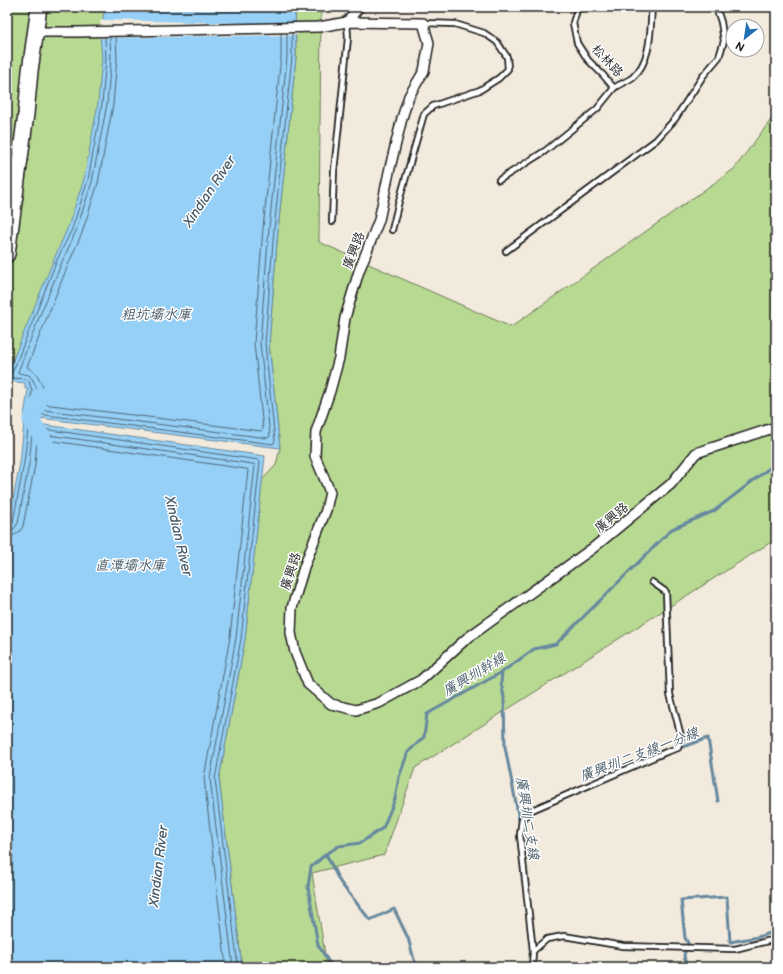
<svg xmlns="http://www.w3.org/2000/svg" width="783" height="974" font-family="'Balsamiq Sans','LXGW WenKai TC',sans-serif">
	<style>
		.green { fill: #b8d992; stroke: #6a7a57 }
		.water { fill: #96d0f6; stroke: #65889f }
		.pier { fill: #f2eadc }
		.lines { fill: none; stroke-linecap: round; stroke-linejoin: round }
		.shore { stroke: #4d6473; stroke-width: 1 }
		.stream { stroke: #65889f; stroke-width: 3 }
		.river { stroke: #96d0f6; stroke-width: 17 }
		.service-casing { stroke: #1c1c1c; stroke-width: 8 }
		.minor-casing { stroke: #1c1c1c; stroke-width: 12 }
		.primary-casing { stroke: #1c1c1c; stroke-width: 18 }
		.service { stroke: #fff; stroke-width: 4.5 }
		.minor { stroke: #fff; stroke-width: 9 }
		.primary { stroke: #fff; stroke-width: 15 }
		.labels { text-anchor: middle; stroke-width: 3; stroke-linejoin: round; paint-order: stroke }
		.street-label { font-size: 13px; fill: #1c1c1c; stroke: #fff }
		.water-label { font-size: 14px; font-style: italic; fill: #475b68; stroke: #fff }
	</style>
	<rect width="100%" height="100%" fill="#f2eadc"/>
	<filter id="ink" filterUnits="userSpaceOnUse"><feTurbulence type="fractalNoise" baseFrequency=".025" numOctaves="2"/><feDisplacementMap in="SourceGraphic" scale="8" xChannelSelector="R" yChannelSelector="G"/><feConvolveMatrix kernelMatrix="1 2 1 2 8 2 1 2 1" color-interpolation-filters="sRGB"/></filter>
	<g filter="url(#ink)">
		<g class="green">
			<path d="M7 7H241L9 369 8 381Z"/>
			<path d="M295 7H321L319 242 511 327 734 169 776 113V539L415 768 384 855 312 873 327 967H242L219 779 245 639 262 480 276 465 280 448 269 344 278 229 296 57Z"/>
		</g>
		<g class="water">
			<path d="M105 7H295L296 57 278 229 269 344 280 448 24 416 28 389H25V383L8 381 9 369 54 259 68 227 84 179 98 103 102 58 100 34Z"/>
			<path d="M24 422 265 456 245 639 219 779 242 967H7V531L20 463Z"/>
		</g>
		<path class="pier" d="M101 20 297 24 298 35 99 38 98 34Z"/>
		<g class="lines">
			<g class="shore">
				<path d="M105 37 106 58 102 104 88 180 72 229 57 260 13 371 9 374V376L10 378 26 379 29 381 30 385 32 390 29 411 30 413 273 444 275 441 265 344 274 229 292 57V33"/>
				<path d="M110 37 111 58 107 104 92 182 76 231 62 262 40 315 18 372 19 373 29 375 33 380 37 389 35 407 36 409 268 438 270 436 260 343 269 228 287 57V33"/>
				<path d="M116 37 117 58 113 105 98 183 82 233 68 265 27 367 36 373 42 384 43 391 42 402 43 404 261 431 263 429 254 343 263 228 281 56V33"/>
				<path d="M7 525H11L13 522 24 463 28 429 29 427 259 460 260 461 241 639 215 779 238 967"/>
				<path d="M7 530 14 529 18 523 29 464 32 434 34 433 253 464 255 465 236 638 210 778 233 967"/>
				<path d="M7 536C15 536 20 533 23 526L35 465 37 441 39 439 246 469 248 470 230 637 204 778 226 967"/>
			</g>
			<g class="stream">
				<path d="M502 672 501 683 504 697 505 747 518 814 520 826"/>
				<path d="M677 749 708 738 718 801"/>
				<path d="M518 814 531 809"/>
				<path d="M326 854 340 882 370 920 394 909 408 938 416 967"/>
				<path d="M332 967 318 945 308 887 311 867 326 854 339 846 360 843 383 828 395 799 399 777 408 752 424 737 427 714 502 672 534 649 556 644 672 529 714 511 776 463"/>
				<path d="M686 967 684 955 688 943 685 938 681 900 727 897 730 942 758 937 776 931"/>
			</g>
			<path class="river" d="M41 396 31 420 45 442"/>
			<g class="service-casing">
				<g id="service">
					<path d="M580 7 577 10 573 23 577 43 588 60 603 75 614 88C620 84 628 81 633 77 652 60 650 30 652 7"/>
					<path d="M499 180 545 151 597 109 614 88"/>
					<path d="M332 222 334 171 348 38 347 22"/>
					<path d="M392 230 398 205 424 114 433 106 480 90 499 78 508 69 507 57 497 42 484 33 455 24 423 23"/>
					<path d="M506 251 656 140 675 119 703 76 719 57 724 41 721 22 716 7"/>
					<path d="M533 951 520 835 522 819 532 810 666 752 678 748 681 736 670 694 666 592 652 582"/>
					<path d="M532 967 533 951 547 939 564 936 623 946 735 949 776 939"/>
				</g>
			</g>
			<g class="minor-casing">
				<g id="minor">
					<path d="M347 22 359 7"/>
					<path d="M35 32H78L319 27 347 22 423 23 429 43 424 71 409 96 402 118 389 172 379 220 359 271 345 318 339 358 330 391 316 432 315 456 330 492 326 510 304 567 292 608 291 633 295 652 308 684 331 704 356 710 379 703 421 680 466 639 593 548 671 484 696 453 776 427"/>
				</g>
			</g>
			<g class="primary-casing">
				<path id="primary" d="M7 254 26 114 30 71 39 7"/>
			</g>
			<use href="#service" class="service"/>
			<use href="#minor" class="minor"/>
			<use href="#primary" class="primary"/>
		</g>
	</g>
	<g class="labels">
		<g class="street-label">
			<text transform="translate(608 60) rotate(47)" y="5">松林路</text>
			<text transform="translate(353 250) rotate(-69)" y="5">廣興路</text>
			<text transform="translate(611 517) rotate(-40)" y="5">廣興路</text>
			<text transform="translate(290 571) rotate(-72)" y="5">廣興路</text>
		</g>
		<g class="water-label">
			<text transform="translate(209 191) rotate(-56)" y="5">Xindian River</text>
			<text x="156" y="319">粗坑壩水庫</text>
			<text transform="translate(179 536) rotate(77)" y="5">Xindian River</text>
			<text x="130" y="570">直潭壩水庫</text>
			<text transform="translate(474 674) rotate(-31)" y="5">廣興圳幹線</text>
			<text transform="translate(639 754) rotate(-21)" y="5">廣興圳二支線一分線</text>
			<text transform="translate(528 818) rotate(81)" y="5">廣興圳二支線</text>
			<text transform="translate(158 866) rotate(-83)" y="5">Xindian River</text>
		</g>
	</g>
	<rect width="783" height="974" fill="none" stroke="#fff" stroke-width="24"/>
	<rect x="12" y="12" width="759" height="950" fill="none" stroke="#1c1c1c" stroke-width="1.5" filter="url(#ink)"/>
	<g transform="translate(745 38) rotate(210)"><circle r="19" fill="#ffffff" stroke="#a4a4a4"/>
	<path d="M0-3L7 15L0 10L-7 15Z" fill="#1f6fb2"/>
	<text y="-6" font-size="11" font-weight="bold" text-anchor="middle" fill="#1c1c1c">N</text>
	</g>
</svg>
